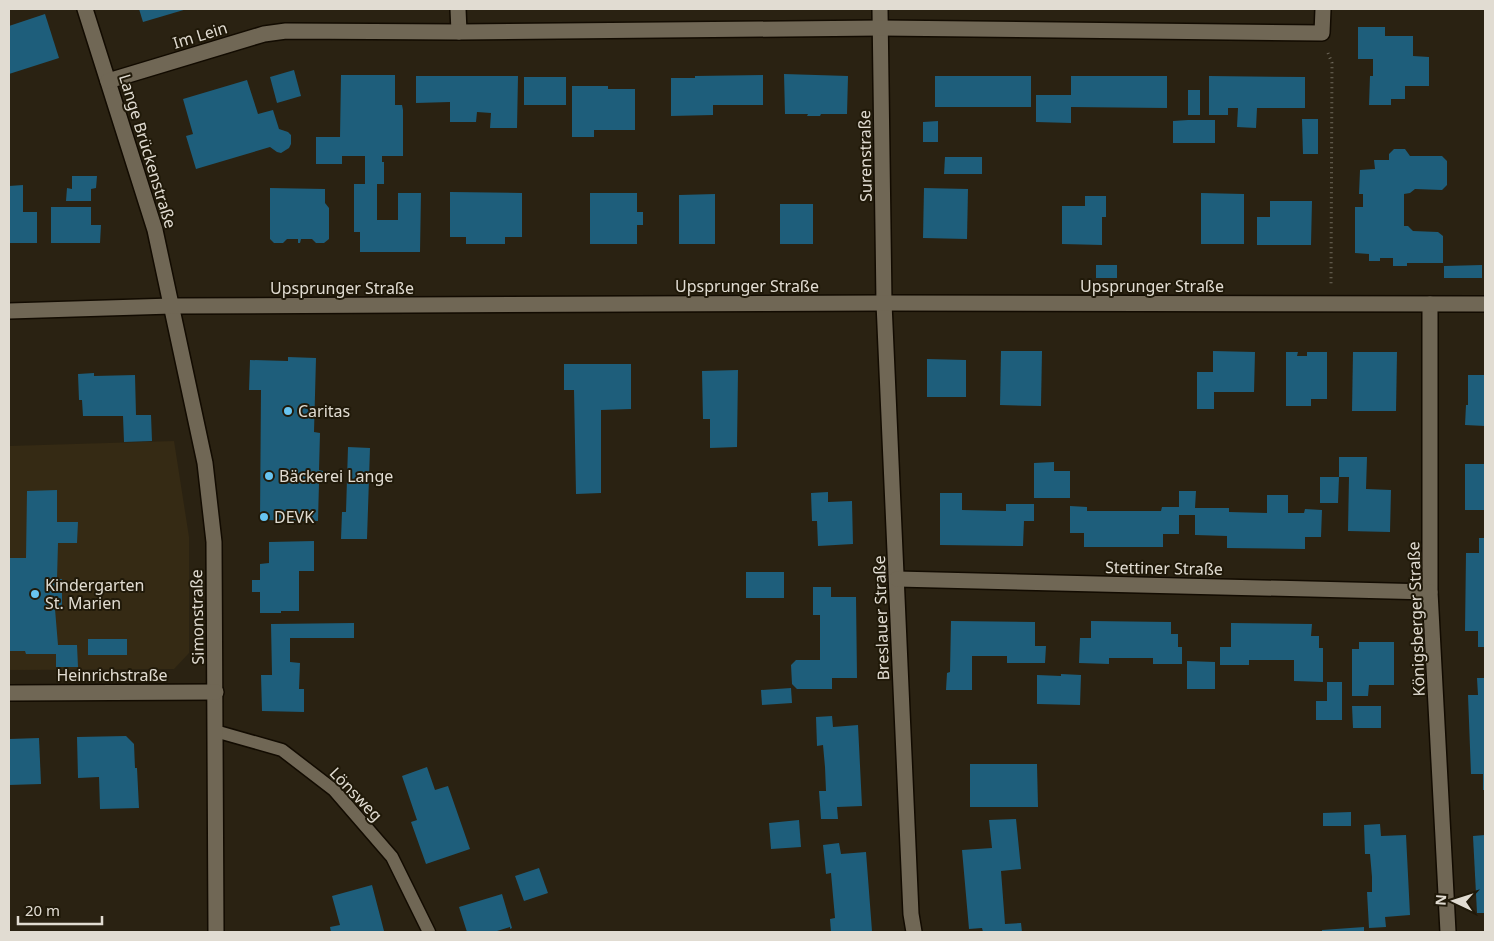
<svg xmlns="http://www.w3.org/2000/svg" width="1494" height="941" font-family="'Noto Sans',sans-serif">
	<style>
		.built { fill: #352a14 }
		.building { fill: #1e5e7b }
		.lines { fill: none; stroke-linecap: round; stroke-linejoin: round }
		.lane-casing { stroke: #120b01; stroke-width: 15 }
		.street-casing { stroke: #120b01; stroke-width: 18 }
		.path { stroke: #6f695b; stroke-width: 3; stroke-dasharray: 1 4; stroke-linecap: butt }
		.lane { stroke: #706755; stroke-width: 12 }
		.street { stroke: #706755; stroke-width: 15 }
		.poi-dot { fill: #68c4f0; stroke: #201909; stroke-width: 2 }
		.labels { text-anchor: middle; stroke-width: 4; stroke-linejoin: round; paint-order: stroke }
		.street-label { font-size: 16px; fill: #e1dcd2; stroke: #201909 }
		.poi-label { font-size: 16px; fill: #e1dcd2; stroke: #201909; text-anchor: start }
	</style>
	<rect width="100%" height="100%" fill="#2a2212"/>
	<path class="built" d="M174 441 189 537V653L174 669 9 670V446Z"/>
	<g class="building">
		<path d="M139 9H187L143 22Z"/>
		<path d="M45 14 59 58 9 74V26Z"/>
		<path d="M1358 27H1385V36H1413V56L1429 57V86H1405V99H1391V105H1369L1370 76H1373V59H1358Z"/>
		<path d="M294 70 301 96 277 103 270 77Z"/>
		<path d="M784 74 848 76 847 114H821L820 116H807L808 114H785Z"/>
		<path d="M341 75H395V105H402L403 110V156H382V162H384V184H377V220H398V193H421L420 252H360V232H354V184H365V156H342V164H316V137H340Z"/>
		<path d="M763 75V105H713V115L671 116V78H695V76Z"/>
		<path d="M416 76H518L517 128H490L491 113 477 112 476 122H450V102L416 103Z"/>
		<rect x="935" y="76" width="96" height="31"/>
		<path d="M1071 76H1167V108L1071 107V123L1036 122V95H1071Z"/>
		<path d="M1209 76 1305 77V108H1257L1256 128 1237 127 1238 108H1228V115H1209Z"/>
		<rect x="524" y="77" width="42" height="28"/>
		<path d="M247 80 258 114 273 110 279 129 288 132 291 135V144L289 148 281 153 277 152 270 147 196 169 186 136 193 134 183 99Z"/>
		<path d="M572 86H608V89H635V130H594V137H572Z"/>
		<rect x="1188" y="90" width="12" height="25"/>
		<path d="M1302 119H1318V154H1303Z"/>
		<path d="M1188 120H1215V143H1173V121Z"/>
		<path d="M938 121V142H923V122Z"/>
		<path d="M1394 149H1405L1410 156H1442L1447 161V185L1442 190 1415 189 1410 193 1404 194V226H1408L1413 231 1438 232 1443 236V263H1407V266H1393V258H1380V261H1369V254L1355 253V207H1363V194H1359L1360 170 1375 169 1374 160H1389V154Z"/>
		<path d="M945 157H982V174H944Z"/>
		<path d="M72 176H97L96 188 91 189V201H66L67 188 72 189Z"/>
		<path d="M23 185V212H37V243H9V186Z"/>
		<path d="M270 188 325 189V203L329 208V239L324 243H316L312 239H301L300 243H298V239H287L283 243H274L270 239Z"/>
		<path d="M924 188 968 189 967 239 923 238Z"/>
		<path d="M450 192 522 193V237H505V244H466V237H450Z"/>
		<path d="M590 193H637V212H643V225H637V244H590Z"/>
		<path d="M1201 193 1244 194V244H1201Z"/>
		<path d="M715 194V244H679V195Z"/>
		<path d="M1085 196H1106V217H1102V245L1062 244V206H1085Z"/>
		<path d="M1270 201H1312L1311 245H1257V217H1270Z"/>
		<rect x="780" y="204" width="33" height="40"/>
		<path d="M51 207H91V225H101L100 243H51Z"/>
		<rect x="1096" y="265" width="21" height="13"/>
		<path d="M1482 265V278H1444V266Z"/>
		<path d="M1001 351H1042L1041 406 1000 405Z"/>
		<path d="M1213 351 1255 352 1254 392H1214V409H1197V372H1213Z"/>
		<path d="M1286 352H1298L1297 356H1307V352H1327V399H1311V406H1286Z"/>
		<path d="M1353 352H1397L1396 411H1352Z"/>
		<path d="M288 357 316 358 314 432 320 433 319 470 323 471 322 483H319L318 521 260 520 261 390H249L250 360 288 361Z"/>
		<path d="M927 359 966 360V397H927Z"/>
		<path d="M564 364H631V409L601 410V493L576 494 574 390H564Z"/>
		<path d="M738 370 737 447 710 448V419H703L702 371Z"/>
		<path d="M94 373V376L135 375 136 415H151L152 441 124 442 123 416H83L82 400H79L78 374Z"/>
		<path d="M1468 375H1485V426L1465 425 1466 405H1468Z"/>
		<path d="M348 447 370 448 367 539H341L342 512H346Z"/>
		<path d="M1339 457H1367L1366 489 1391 490 1390 532 1348 531 1349 477H1339Z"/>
		<path d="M1054 462V471H1070V498H1034V463Z"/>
		<rect x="1465" y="464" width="20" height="46"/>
		<path d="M1320 477H1339L1338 503H1320Z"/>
		<path d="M57 490V522H78L77 543H58L57 579H62V609H55L58 645H77L78 667H56V654H26L25 651H9V558H26L27 491Z"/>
		<path d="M1179 491H1196L1195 508H1229V512L1267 513V495H1288V513H1304L1305 509 1322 510 1321 537H1305V549L1227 548V536L1195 535V515H1179V534H1163V547H1084V533H1070V506L1087 507V511H1161L1162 507H1179Z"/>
		<path d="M828 492V502L852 501 853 544 818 546 817 521H812L811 493Z"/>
		<path d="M940 493H962V510L1006 511V504H1034V521H1024L1023 546 940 545Z"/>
		<path d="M1479 538H1485V647H1478V631H1465L1466 553H1479Z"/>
		<path d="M314 541V571H299V611H281V613H260V592H252V580H260V564L269 563V542Z"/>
		<rect x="746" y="572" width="38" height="26"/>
		<path d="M813 587H831V597H856L857 678H832V689H797L792 684 791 665 796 660H820V615H813Z"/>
		<path d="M951 621 1035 622V646H1046L1045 663H1007V656H972V690H946L947 673 950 672Z"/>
		<path d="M1091 621 1171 622V634H1178V647H1182V664H1153V658H1109V664L1079 663 1080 638H1091Z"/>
		<path d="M354 623V638H290V662L300 663 299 689H304V712L262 711 261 675H272L271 624Z"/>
		<path d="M1231 623 1312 624 1311 636H1319V648H1323V682L1294 681V660H1249V665H1220V647H1231Z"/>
		<rect x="88" y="639" width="39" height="16"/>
		<path d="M1359 642H1394V685H1369L1368 696H1352V649H1359Z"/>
		<path d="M1187 661 1215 662V689H1187Z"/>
		<path d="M1061 674 1081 675 1080 705 1037 704V675L1061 676Z"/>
		<path d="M1477 678H1485V790H1483V774H1471L1468 695H1478Z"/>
		<path d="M1327 682H1342V720H1316V701H1327Z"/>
		<path d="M791 688 792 703 762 705 761 690Z"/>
		<path d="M1352 706H1381V728H1353Z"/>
		<path d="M832 716 833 727 858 725 862 806 837 807 838 819H821L819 791H826L825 767 823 745 817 746 816 717Z"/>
		<path d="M126 736 134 744 135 768H137L139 808 100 809 99 777 78 778 77 737Z"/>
		<path d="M39 738 41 784 9 785V739Z"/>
		<path d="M970 764H1037L1038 807H970Z"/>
		<path d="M427 767 435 790 448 786 470 849 426 864 411 822 417 820 402 776Z"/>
		<path d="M1351 812V826H1323V813Z"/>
		<path d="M1016 819 1021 869 1001 871 1005 924 1021 923 1022 932H983L982 928 969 929 962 850 992 848 989 820Z"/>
		<path d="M799 820 801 847 771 849 769 823Z"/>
		<path d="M1380 824 1381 836 1406 835 1410 915 1385 917 1386 927 1369 928 1367 892H1372V877L1370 854H1365L1364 825Z"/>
		<path d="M1485 835V913H1477L1473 836Z"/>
		<path d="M839 843 841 854 866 852 872 931 831 932 830 919 835 918 833 896 831 873 826 874 823 845Z"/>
		<path d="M539 868 548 893 524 901 515 876Z"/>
		<path d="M372 885 384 931 331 932 330 927 340 925 332 896Z"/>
		<path d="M502 894 512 928 510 929V927L497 931V932H467L459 907Z"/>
		<path d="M1364 927V932H1322V930Z"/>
	</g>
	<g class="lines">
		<g class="lane-casing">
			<path id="lane" d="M215 731 282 750 334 790 392 857 429 932"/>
		</g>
		<g class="street-casing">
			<g id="street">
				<path d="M85 9 155 230 205 463 214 542 216 932"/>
				<path d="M458 9 459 32"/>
				<path d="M880 9 884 303 911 914 914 932"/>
				<path d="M108 81 264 34 286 31 459 32 881 28 1322 33 1323 9"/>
				<path d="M1430 304V592L1448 932"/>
				<path d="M9 311 172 306 884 303 1485 304"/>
				<path d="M897 579 1430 592"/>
				<path d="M9 693 216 692"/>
			</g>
		</g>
		<path class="path" d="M1328 53 1332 63 1331 284"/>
		<use href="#lane" class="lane"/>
		<use href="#street" class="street"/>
	</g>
	<g class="poi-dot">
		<circle cx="288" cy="411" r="5"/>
		<circle cx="269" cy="476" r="5"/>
		<circle cx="264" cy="517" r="5"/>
		<circle cx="35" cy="594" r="5"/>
	</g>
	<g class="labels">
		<g class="street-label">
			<text transform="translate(200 35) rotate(-17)" y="6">Im Lein</text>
			<text transform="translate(148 151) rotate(73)" y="6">Lange Brückenstraße</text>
			<text transform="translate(865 156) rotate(-91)" y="6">Surenstraße</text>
			<text x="747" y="292">Upsprunger Straße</text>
			<text x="1152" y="292">Upsprunger Straße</text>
			<text x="342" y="294">Upsprunger Straße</text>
			<text transform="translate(1164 568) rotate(1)" y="6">Stettiner Straße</text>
			<text transform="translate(197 617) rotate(-91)" y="6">Simonstraße</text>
			<text transform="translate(881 618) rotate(-92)" y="6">Breslauer Straße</text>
			<text transform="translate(1416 619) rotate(-92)" y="6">Königsberger Straße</text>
			<text x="112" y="681">Heinrichstraße</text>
			<text transform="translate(356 794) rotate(46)" y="6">Lönsweg</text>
		</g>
		<g class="poi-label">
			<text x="298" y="417">Caritas</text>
			<text x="279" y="482">Bäckerei Lange</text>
			<text x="274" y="523">DEVK</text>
			<text x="45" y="591">Kindergarten<tspan x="45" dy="18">St. Marien</tspan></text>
		</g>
	</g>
	<rect width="1494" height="941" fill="none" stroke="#e1dcd2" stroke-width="20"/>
	<g transform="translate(1454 901) rotate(274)" stroke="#201909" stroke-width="4" paint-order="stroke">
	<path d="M0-4L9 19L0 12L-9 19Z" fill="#e1dcd2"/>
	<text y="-8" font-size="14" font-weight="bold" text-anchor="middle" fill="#e1dcd2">N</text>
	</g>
	<path d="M18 916v8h84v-8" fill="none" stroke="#e1dcd2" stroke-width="2.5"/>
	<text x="25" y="916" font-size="15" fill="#e1dcd2" stroke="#201909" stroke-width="4" paint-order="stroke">20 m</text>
</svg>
